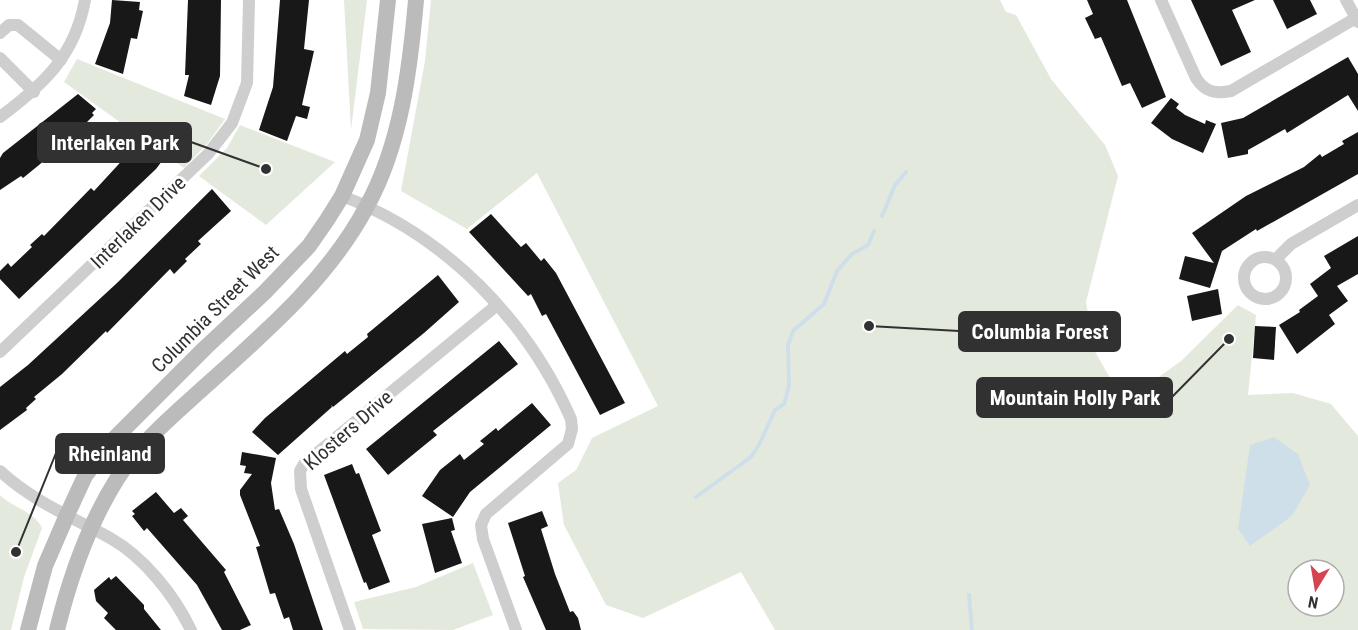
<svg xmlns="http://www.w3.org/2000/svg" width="1358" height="630" font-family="'Roboto Condensed',sans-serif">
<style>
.green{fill:#e4e9dd;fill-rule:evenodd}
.water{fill:#cfdfea}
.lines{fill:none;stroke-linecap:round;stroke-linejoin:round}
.stream{stroke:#cfdfea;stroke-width:4}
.building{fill:#181818}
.minor{stroke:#cecece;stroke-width:12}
.secondary{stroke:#bbb;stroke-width:16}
.labels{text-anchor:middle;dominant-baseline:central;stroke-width:6;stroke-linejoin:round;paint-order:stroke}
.street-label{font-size:20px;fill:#313131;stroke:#fff}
.leader{fill:none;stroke:#313131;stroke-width:2}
.callout-dot{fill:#313131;stroke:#fff;stroke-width:2}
.callout{fill:#313131;stroke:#313131;stroke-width:2}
.callout-label{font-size:21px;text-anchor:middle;font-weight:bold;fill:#fff}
</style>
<rect width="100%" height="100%" fill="#fff"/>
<g class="green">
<path d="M344,0H367L351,130Z"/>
<path d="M431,0H1000L1006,12L1016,15L1051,79L1105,145L1118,176L1086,302L1094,350L1124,402L1181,361L1238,305L1256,315L1248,395L1293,393L1331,404L1358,436V630H775L741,572L643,618L606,605L564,525L558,483L576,470L592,438L658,406L537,173L467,229L401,191L425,61ZM1298,570H1334V606H1298Z"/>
<path d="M77,59L225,119L207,144L184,168L64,82Z"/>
<path d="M240,125L335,162L266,225L199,176L227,148Z"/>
<path d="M0,495C12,507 35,512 42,528L24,577L11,630H0Z"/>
<path d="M473,563L493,615L453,630L363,629L354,602L416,587Z"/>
</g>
<path class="water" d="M1274,437L1298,454L1310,485L1292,516L1250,546L1238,529L1250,445Z"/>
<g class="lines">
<g class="stream">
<path d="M882,216L895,185L906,172"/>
<path d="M696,497L751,457L759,445L775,410L784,404L789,386L788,345L793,331L824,304L837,271L852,254L868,245L874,231"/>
<path d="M969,595L972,630"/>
</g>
</g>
<g class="building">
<path d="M112,0L140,2L139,10L143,11L137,39L131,38L123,74L95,64L110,23Z"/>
<path d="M188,0H221L220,76L211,105L184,96L189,75H185Z"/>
<path d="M280,0H309L304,49L314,51L302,105L310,107L307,119L296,116L287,141L259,130L273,87Z"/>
<path d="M1087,0H1127L1166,97L1142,108L1130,83L1122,86L1101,37L1095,39L1085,18L1093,14Z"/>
<path d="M1191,0H1255L1232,10L1251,52L1221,66Z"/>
<path d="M1273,0H1310L1317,14L1287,29Z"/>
<path d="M1348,57L1358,74V111L1348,95L1287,133L1285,129L1248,150V154L1228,158L1221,123L1243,118Z"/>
<path d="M78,94L96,109L92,113L94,115L83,126L80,123L64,134L68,139L39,165L23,178L21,176L0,190V158L3,153Z"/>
<path d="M1171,98L1179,104L1176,108L1185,115L1205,124L1206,120L1216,124L1203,153L1172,139L1151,123Z"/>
<path d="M1358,132V174L1257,231L1256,229L1222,251L1210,288L1179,279L1185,256L1214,263L1192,233L1246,196L1304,167L1320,154L1322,157L1344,144L1342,141Z"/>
<path d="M140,141L165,157L156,169L19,299L0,279V271L8,263L11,267L32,247L30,245L42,234L44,236L91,188L94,191Z"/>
<path d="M212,189L231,211L198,241L201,244L185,259L187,261L174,274L170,269L107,333L106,331L62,374L34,397L36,399L26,408L27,410L0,430V387L28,365L117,283Z"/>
<path d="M491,214L521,247L526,243L541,261L544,258L556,273L625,403L600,415L546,314L542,316L531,294L528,296L469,232Z"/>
<path d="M1358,236V274L1337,286L1348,301L1329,315L1335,324L1297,354L1279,325L1300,312L1299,310L1318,296L1310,284L1331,268L1324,256Z"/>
<path d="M438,275L459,302L424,333L333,407L331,405L332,407L278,455L252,432L265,418L345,351L347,354L368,337L367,334Z"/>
<path d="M1218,289L1222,314L1192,321L1187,296Z"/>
<path d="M1255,326L1276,327L1274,360L1253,358Z"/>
<path d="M499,341L518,364L433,431L437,435L388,475L366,449Z"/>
<path d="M532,403L551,425L470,492L453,517L422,496L440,470L460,454L464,460L484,444L480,441L496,428L498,431Z"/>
<path d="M242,452L276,458L271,483L275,510L279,509L294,544L323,630H293L289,617L284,619L275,593L270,594L256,547L260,546L240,495V490L252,474L244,473L246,466L240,465Z"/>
<path d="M352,464L356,474L359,473L381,531L372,535L390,582L369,590L366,582L364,583L324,475Z"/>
<path d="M156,492L174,513L181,508L188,516L183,520L226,570L224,572L251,625L240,630H222L197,585L147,528L144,531L132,516L135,514L132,511Z"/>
<path d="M542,511L548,526L541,529L555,574L570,612L573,611L578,618L581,630H546L523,577L525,576L508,523Z"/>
<path d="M452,518L455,530L451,531L462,563L435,573L422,524Z"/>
<path d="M116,576L144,605V609L161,630H116L104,618L108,613L96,601L94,590L109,577L111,580Z"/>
</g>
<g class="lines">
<g class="minor">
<path d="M1161,0L1196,78C1205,92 1215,94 1231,91L1356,18"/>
<path d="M1346,0L1358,22"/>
<path d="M0,33L9,25H18L61,60"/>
<path d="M0,58L34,92"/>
<path d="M0,117C43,85 75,56 85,0"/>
<path d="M342,196C445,235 527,319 571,419L572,429L568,444L486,514L481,525L483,539L516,630"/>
<circle cx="1265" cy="278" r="21"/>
<path d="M1276,259L1291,244L1358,205"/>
<path d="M0,352L208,154L232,123L247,83L249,0"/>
<path d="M0,471C32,501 72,517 110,538C144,557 174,595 191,630"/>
<path d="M350,630L301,489L300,471L304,464L497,305"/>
</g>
<g class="secondary">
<path d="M28,630L45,566L67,515L85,476L111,442L205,348L265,292L309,246L327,220L342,196L367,140L378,93L388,0"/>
<path d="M57,630C70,577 88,525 117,479C138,445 171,417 201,390C262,335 328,280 367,206C401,144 410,69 416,0"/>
</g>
</g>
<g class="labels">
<g class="street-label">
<text transform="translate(138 222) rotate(-44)">Interlaken Drive</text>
<text transform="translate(215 309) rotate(-45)">Columbia Street West</text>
<text transform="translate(348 430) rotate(-41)">Klosters Drive</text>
</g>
</g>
<path class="leader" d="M266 169L191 142M869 326L959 331M1229 339L1172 397M16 552L56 453"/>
<g class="callout-dot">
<circle cx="266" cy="169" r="6"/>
<circle cx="869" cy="326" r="6"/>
<circle cx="1229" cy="339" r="6"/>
<circle cx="16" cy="552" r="6"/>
</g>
<g class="callout">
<rect x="38" y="123" width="153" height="39" rx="6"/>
<rect x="959" y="312" width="161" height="39" rx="6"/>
<rect x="977" y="378" width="195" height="39" rx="6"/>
<rect x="56" y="434" width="108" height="39" rx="6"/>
</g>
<g class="callout-label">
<text x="115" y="150">Interlaken Park</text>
<text x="1040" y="339">Columbia Forest</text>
<text x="1075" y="405">Mountain Holly Park</text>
<text x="110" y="461">Rheinland</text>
</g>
<g transform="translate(1316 588) rotate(191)"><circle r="28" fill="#ffffff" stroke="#adadad" stroke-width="1.5"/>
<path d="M0-4.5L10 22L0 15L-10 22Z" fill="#d6454f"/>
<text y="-9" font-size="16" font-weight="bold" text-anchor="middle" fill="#313131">N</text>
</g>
</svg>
